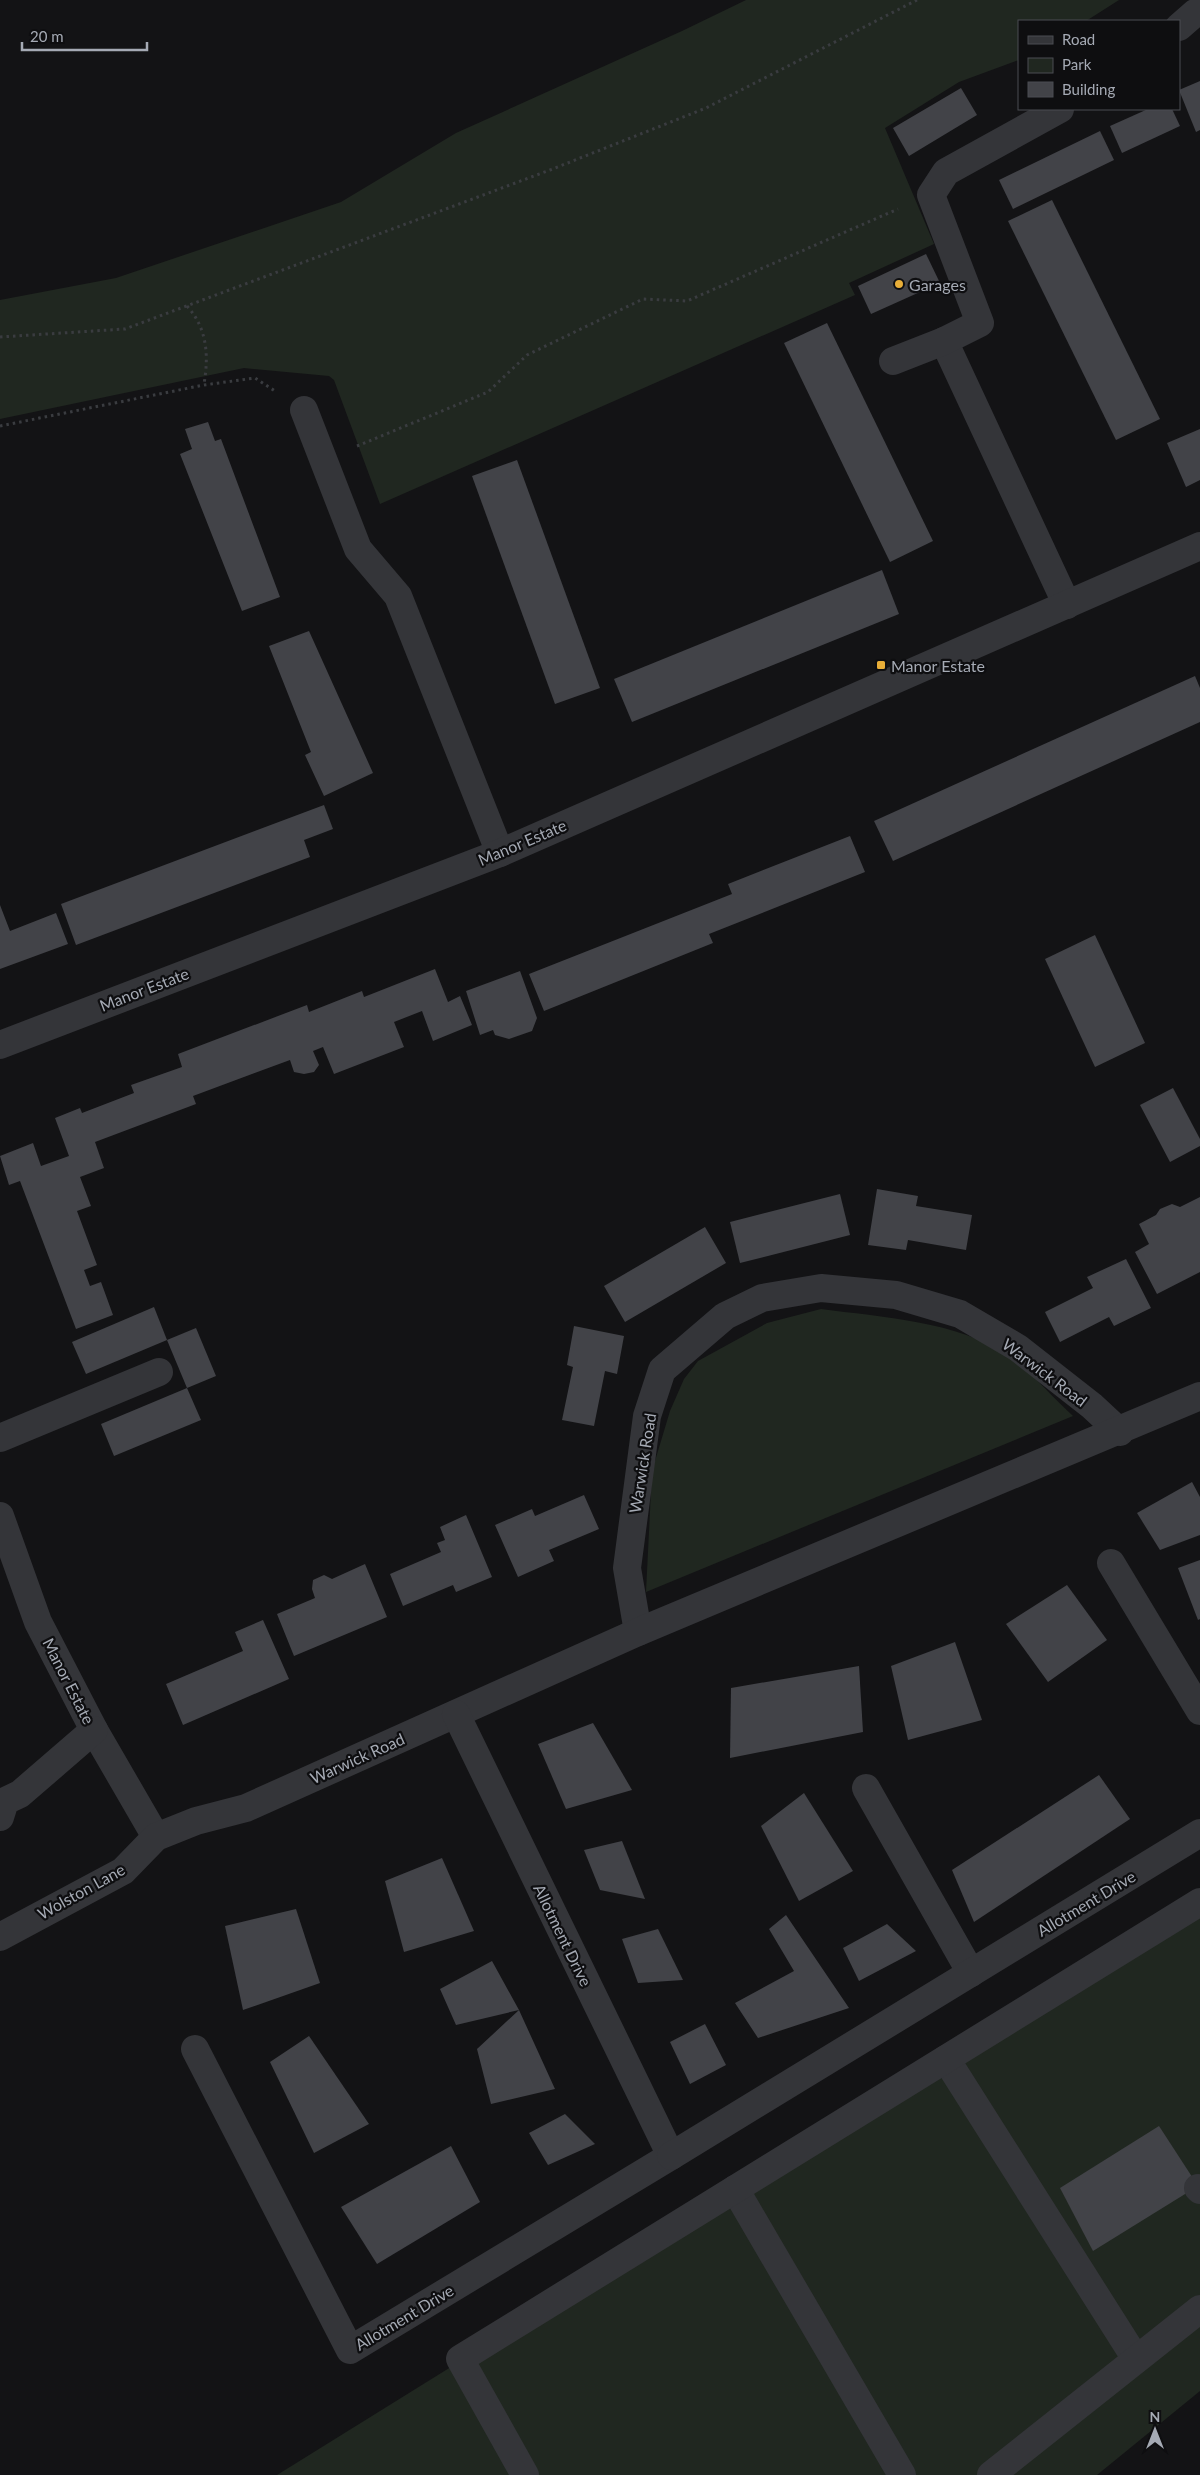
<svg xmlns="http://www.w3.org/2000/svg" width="1200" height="2475" font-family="Lato,sans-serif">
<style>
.green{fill:#202720}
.building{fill:#424348}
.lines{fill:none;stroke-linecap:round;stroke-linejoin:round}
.path{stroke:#3a3c40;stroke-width:3;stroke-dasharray:2.5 4;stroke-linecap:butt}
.minor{stroke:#343539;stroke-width:28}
.poi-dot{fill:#e8ae38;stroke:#0e0e10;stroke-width:2}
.labels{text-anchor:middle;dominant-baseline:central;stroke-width:4.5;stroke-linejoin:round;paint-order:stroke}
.poi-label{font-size:16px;fill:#a5aab4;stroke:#0e0e10;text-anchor:start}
.street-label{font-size:16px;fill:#a5aab4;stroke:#0e0e10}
</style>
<rect width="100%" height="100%" fill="#131315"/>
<g class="green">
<path d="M746,0H1119L1086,21H1019V60L959,82L885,128L934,244L849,283L855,295L380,504L334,380L329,376L244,368L0,419V300L116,278L341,202L456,133L682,31Z"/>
<path d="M821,1309C881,1317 958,1321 1009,1356C1030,1371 1053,1398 1073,1416L646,1592L652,1471L670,1411L684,1379L698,1361L767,1323Z"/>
<path d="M1200,1902V2391L1097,2475H277Z"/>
</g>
<g class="building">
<path d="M1200,81V130L1196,132L1179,90Z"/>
<path d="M961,88L977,115L909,156L893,128Z"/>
<path d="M1148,109H1172L1180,126L1122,153L1110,126Z"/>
<path d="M1100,131L1114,160L1013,209L999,180Z"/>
<path d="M1052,200L1160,419L1116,440L1008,221Z"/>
<path d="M926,254L940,283L871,314L858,286Z"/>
<path d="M827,323L933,541L890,562L784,343Z"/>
<path d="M208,422L215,441L221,439L280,597L242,611L180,454L192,449L185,429Z"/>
<path d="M1200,429V480L1186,487L1167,443Z"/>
<path d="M517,460L600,688L555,704L472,476Z"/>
<path d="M882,570L899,614L632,722L614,679Z"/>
<path d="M309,631L373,773L324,796L305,755L311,752L269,646Z"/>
<path d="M1195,676L1200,688V722L893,861L874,821Z"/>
<path d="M324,805L333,829L304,840L310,857L76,945L61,904Z"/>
<path d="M850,836L865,872L709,934L713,943L544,1011L529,974L732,894L728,884Z"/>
<path d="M0,905L10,931L56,913L68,944L0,969Z"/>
<path d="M1095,935L1145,1043L1095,1067L1045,959Z"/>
<path d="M435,969L448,1002L460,996L472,1025L433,1041L422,1011L394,1022L404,1047L334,1074L323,1047L313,1051L319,1065L314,1072L304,1074L294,1072L290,1060L193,1096L196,1104L95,1142L104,1168L80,1177L91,1206L77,1211L97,1265L84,1270L90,1286L101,1282L113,1315L76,1329L20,1181L9,1185L0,1156L33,1143L41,1166L69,1156L55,1118L80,1108L82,1113L134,1093L131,1085L182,1067L178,1054L307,1005L309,1012L362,991L364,997Z"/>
<path d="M520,971L537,1018L532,1031L509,1039L495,1035L493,1030L480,1035L466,991Z"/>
<path d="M1173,1088L1200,1139V1146L1170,1162L1140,1105Z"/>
<path d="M877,1189L918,1196L916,1206L972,1215L966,1250L908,1240L906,1250L868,1245Z"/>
<path d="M840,1194L850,1235L740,1263L730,1222Z"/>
<path d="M1200,1197V1272L1157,1294L1135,1252L1149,1244L1139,1224L1156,1215L1160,1209L1172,1204L1180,1207Z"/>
<path d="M705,1227L726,1263L625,1322L604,1286Z"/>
<path d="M1126,1259L1151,1308L1114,1326L1109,1317L1060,1342L1045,1312L1093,1288L1087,1277Z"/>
<path d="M154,1307L167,1340L86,1374L72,1342Z"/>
<path d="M574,1326L624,1336L617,1374L605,1371L594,1426L562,1420L573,1367L567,1365Z"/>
<path d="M196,1328L216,1376L187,1388L167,1340Z"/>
<path d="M187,1388L201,1420L114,1456L101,1424Z"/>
<path d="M1192,1482L1200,1497V1535L1160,1550L1137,1513Z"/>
<path d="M584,1495L599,1529L549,1550L554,1561L518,1577L495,1525L532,1509L535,1516Z"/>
<path d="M466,1515L492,1577L456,1592L453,1585L403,1606L390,1574L441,1552L437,1543L445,1540L440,1527Z"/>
<path d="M1200,1560V1619L1198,1620L1178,1568Z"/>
<path d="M365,1564L387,1617L294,1656L277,1614L315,1598L312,1589L313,1580L324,1575L332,1579Z"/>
<path d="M1067,1585L1107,1640L1048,1682L1006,1624Z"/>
<path d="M263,1620L289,1679L183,1725L166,1684L243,1651L235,1632Z"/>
<path d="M955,1642L982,1720L908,1740L891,1666Z"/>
<path d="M859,1666L863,1732L730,1758L731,1688Z"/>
<path d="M593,1723L632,1790L566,1809L538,1744Z"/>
<path d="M1099,1775L1130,1819L974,1922L952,1870Z"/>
<path d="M804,1793L853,1871L799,1901L761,1826Z"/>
<path d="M622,1841L645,1899L600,1890L584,1850Z"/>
<path d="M442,1858L474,1931L404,1952L385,1881Z"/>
<path d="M296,1909L320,1983L243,2010L225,1926Z"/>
<path d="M786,1915L849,2008L758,2038L735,2003L794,1971L769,1929Z"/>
<path d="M887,1924L916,1951L859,1981L843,1948Z"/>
<path d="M658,1929L683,1980L638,1983L622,1939Z"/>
<path d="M492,1961L519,2010L555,2089L491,2104L477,2049L519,2010L456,2025L440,1989Z"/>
<path d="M705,2024L726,2065L690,2084L670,2042Z"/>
<path d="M309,2036L369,2124L314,2153L270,2062Z"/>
<path d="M565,2114L595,2144L548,2165L529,2133Z"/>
<path d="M1159,2126L1198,2186L1093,2251L1060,2188Z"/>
<path d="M451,2146L480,2202L377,2264L341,2207Z"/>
</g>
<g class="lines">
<g class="path">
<path d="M187,306C207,328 209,355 204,384"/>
<path d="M0,337L125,329L550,170L706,108L917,0"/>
<path d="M0,426L204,385L255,378L275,391"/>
<path d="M357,446L488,392L527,355L643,299L687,301L898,209"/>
</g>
<g class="minor">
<path d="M1179,27L1195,13"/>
<path d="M944,341L1067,605"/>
<path d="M893,361L944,341L980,323L931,195L946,172L1060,109"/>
<path d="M304,410L358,549L398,596L500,853"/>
<path d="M0,1045L500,853L1200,546"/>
<path d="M0,1438L159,1372"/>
<path d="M0,1516L38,1622L94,1730L156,1837"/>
<path d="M1111,1563L1200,1711"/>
<path d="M638,1632L627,1568L647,1416L662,1370L725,1316L762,1298L821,1288L896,1295L960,1314L1018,1348L1092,1406L1120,1432"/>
<path d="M866,1788L971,1973"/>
<path d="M0,1817L5,1801L20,1794L94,1730"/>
<path d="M0,1937L123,1871L156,1837L196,1821L246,1808L638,1632L1200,1396"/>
<path d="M195,2049L350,2350L671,2156L456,1714"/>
<path d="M946,2059L1136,2359"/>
<path d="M671,2156L1200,1833"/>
<path d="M1198,2188L1200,2190"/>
<path d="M735,2189L902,2475"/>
<path d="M525,2475L460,2359L1200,1902"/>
<path d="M991,2475L1200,2309"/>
</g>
</g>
<g class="poi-dot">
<circle cx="899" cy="284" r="5"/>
<rect x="876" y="660" width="10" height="10" rx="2.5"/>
</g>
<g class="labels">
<g class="poi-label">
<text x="909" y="284">Garages</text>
<text x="891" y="665">Manor Estate</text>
</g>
<g class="street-label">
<text transform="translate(522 842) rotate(-23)">Manor Estate</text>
<text transform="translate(144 989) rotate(-21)">Manor Estate</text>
<text transform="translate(1045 1372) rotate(37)">Warwick Road</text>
<text transform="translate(642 1463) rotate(-81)">Warwick Road</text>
<text transform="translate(69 1681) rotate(63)">Manor Estate</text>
<text transform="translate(357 1758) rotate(-24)">Warwick Road</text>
<text transform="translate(81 1891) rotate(-29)">Wolston Lane</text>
<text transform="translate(1086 1903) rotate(-31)">Allotment Drive</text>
<text transform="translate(563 1935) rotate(64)">Allotment Drive</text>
<text transform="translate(404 2317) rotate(-31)">Allotment Drive</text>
</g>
</g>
<rect x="1018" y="20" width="162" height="90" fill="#0e0e10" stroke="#4a4c52"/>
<rect x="1028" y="36" width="25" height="8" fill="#343539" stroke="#4a4c52"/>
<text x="1062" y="45" font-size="15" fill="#a5aab4">Road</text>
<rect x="1028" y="58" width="25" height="15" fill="#202720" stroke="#4a4c52"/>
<text x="1062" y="70" font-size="15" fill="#a5aab4">Park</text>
<rect x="1028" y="82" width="25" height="15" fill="#424348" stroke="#4a4c52"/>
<text x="1062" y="95" font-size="15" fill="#a5aab4">Building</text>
<g transform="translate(1155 2430)" stroke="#0e0e10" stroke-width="4" paint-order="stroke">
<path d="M0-4L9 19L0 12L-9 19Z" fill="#a5aab4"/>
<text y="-8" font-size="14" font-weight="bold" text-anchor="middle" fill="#a5aab4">N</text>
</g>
<path d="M22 42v8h125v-8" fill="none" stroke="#a5aab4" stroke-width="2.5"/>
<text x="30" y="42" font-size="15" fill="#a5aab4" stroke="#0e0e10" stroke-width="4" paint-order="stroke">20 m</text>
</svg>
